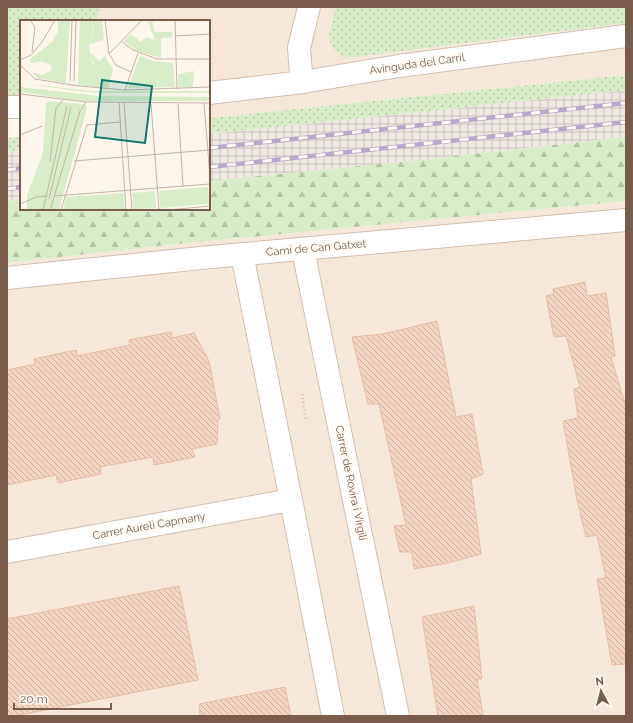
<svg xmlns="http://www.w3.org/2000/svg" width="633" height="723" font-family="Raleway,sans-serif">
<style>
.residential{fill:#f5e8da}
.industrial{fill:url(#industrial-grid)}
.grass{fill:url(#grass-dots)}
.forest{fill:url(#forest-firs)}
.building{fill:url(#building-back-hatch);stroke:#e6bba3}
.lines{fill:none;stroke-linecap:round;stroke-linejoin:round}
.minor-casing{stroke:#d1beb0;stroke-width:24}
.path{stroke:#d9b8a5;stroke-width:2.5;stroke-dasharray:1 3;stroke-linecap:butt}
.minor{stroke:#fff;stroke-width:22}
.rail-casing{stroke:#b9a8c9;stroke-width:4.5}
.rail{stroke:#fffaf3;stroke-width:3;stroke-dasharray:9;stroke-linecap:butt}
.labels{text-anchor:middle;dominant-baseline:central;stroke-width:4;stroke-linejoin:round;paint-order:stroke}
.street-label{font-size:11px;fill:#7a5c4d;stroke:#fffaf3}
.inset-road{fill:none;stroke:#c5b3a7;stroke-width:1}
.view{fill:#0f766e;fill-opacity:0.15;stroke:#0f766e;stroke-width:2}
.inset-edge{fill:none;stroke:#7a5c4d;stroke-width:2}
</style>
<defs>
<pattern id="industrial-grid" width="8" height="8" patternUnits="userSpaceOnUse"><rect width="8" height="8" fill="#efe9e4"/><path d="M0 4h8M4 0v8" fill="none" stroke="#c7c0bb"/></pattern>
<pattern id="grass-dots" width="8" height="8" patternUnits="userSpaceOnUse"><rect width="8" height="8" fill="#d8ecc9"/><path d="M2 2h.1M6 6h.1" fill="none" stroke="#b4c2a5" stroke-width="1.8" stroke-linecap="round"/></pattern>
<pattern id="forest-firs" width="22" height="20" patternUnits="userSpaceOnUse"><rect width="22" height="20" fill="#d8ecc9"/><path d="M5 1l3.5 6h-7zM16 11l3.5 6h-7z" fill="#b4c2a5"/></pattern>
<pattern id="building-back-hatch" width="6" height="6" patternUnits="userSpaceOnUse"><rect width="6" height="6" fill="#f3d5c3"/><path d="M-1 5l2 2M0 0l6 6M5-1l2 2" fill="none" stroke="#cab0a1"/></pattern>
</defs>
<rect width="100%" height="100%" fill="#fdf6ec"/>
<g class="residential">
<path d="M99,7H336L328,38L347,58L626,23V75L209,118V21H97Z"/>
<path d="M626,201V716H7V263L167,245Z"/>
</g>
<g class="industrial">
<path d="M626,90V137L410,161L209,181V134Z"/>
<path d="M21,150V200L7,201V151Z"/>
</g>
<g class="grass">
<path d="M7,7H99L97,21H21V97H7Z"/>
<path d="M336,7H626V23L347,58L335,51L328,38Z"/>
<path d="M626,75V90L209,134V118Z"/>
<path d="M21,137V150L7,151V138Z"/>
</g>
<path class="forest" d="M626,137V201L167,245L7,263V201L21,200V209H209V181L410,161Z"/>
<g class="building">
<path d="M585,282L587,296L606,293L615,356L611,357L626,407V664L612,665L597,579L606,578L597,535L586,537L577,500L563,421L578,418L574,389L580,387L566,336L554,337L546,296L554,294L553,289Z"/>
<path d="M437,321L456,417L472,414L483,474L471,479L481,554L448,563L414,569L412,552H400L394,526L406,525L379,404H368L352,337L383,334Z"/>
<path d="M171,332L172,338L194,333L209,361L220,419H218L217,444L192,449L195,457L154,465L153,457L100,467L101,474L58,483L56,475L7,485V370L35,364L34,359L76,350L77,356L130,345L129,340Z"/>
<path d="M179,586L198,680L14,716H7V619Z"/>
<path d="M474,606L482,679H477L483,716H438L422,617Z"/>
<path d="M285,687L291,716H200L199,704Z"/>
</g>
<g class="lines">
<defs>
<g id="minor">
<path d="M303,82L301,73L299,48L309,7"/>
<path d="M209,93L303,82L399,66L626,36"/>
<path d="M7,107H21"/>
<path d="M303,250L398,716"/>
<path d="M242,254L298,535L333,716"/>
<path d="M7,278L55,273L211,257L626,220"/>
<path d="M7,552L291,500"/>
</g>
</defs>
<use href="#minor" class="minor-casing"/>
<path class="path" d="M302,394L306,421"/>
<use href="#minor" class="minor"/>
<defs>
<g id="rail">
<path d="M209,148L626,103"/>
<path d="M209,167L626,122"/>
<path d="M7,170L21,168"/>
<path d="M7,189L21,187"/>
</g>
</defs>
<use href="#rail" class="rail-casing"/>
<use href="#rail" class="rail"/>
</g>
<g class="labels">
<g class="street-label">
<text transform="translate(417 64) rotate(-8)">Avinguda del Carril</text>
<text transform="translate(316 248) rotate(-5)">Camí de Can Gatxet</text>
<text transform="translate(351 483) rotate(78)">Carrer de Rovira i Virgili</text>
<text transform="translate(149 526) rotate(-10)">Carrer Aureli Capmany</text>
</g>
</g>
<g transform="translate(20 20)">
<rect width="190" height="190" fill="#fdf6ec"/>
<path d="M71,0H82L84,20L70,24L74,5ZM127,0H132L135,12H152V17L141,18V38L117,31L104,21L111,14L121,22L126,17L135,20ZM70,32L79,41L85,36L93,50L88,69L58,65V61L74,44ZM120,36L133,41L153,43L155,67L108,68ZM174,51L173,67H158V54ZM10,64L72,71H190V73H87L55,71ZM188,167L189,184L140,188L139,171ZM135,171L136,188L114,189L112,173ZM103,173L105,190H43L46,177Z" fill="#d8ecc9"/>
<path d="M38,0H50L46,63L18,58L12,52L22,55L30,51L32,46L22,41L12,43L9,40L32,22L38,12ZM60,0H71L74,3L69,27L74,50L67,64L58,61ZM0,67L79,76L190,77V81H61L0,72ZM29,81L65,84L67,88L39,190H7V175L23,133L26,83Z" fill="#d8ecc9"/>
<path class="inset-road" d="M10,0L15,7L12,32M85,0L89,34L96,45L111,52M155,0L157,69M155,16L190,14M101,21L113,30L137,39H190M89,34L122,0M0,40L11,35L22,22L35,0M0,45L15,59L59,66L105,70L190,67M50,61L52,0M54,61L56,0M105,70L118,33M0,74L66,82L190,83M99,82L106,190M104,83L112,190M184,83L190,156M131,84L139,190M158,84L163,166M0,115L22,106M54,141L190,130M30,142L36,88L43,80M34,176L190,164M29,179L51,87M0,184L16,177L27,176M23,190L47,86M30,190L60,91L66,82M41,190L67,105L100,102M148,190L190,186"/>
<path class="view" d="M82,60L132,66L125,123L75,117Z"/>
<rect width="190" height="190" class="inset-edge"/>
</g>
<rect width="633" height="723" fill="none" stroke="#7a5c4d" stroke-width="16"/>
<g transform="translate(601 691) rotate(353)" stroke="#fffaf3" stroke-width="3" paint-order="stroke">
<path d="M0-3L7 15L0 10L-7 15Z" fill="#7a5c4d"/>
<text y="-6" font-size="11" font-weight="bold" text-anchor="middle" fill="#7a5c4d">N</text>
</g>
<path d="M14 703v6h97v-6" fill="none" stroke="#7a5c4d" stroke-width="2"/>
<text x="20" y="703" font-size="12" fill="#7a5c4d" stroke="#fffaf3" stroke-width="3" paint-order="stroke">20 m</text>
</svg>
